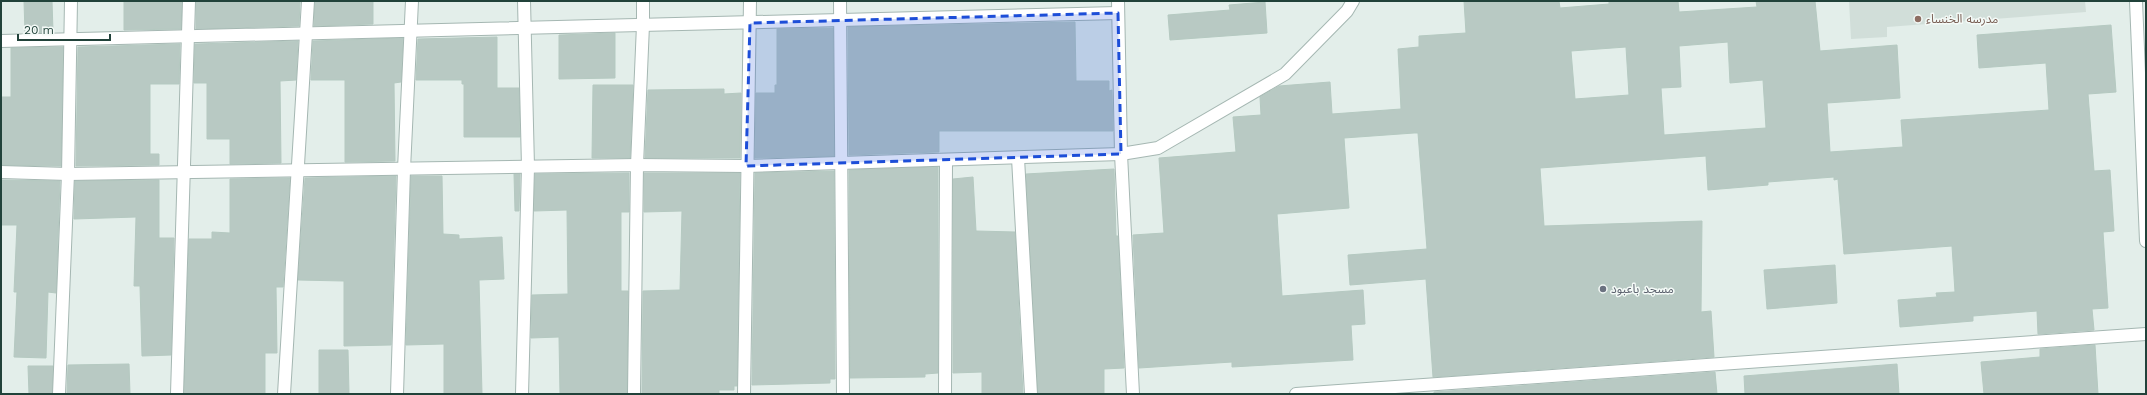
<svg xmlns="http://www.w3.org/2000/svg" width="2147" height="395" font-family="'Work Sans','Noto Sans Arabic',sans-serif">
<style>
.built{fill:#d1ded9}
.building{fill:#b8c9c3;stroke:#b5c9c1;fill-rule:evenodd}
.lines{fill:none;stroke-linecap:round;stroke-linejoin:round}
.street-casing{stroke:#a5b7b2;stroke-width:14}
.street{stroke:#fff;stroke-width:12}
.marked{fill:#1d4ed8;fill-opacity:0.2;stroke:#1d4ed8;stroke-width:3;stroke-dasharray:8 5;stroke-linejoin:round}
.education-dot{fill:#8d6e63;stroke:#f4faf7;stroke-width:1.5}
.worship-dot{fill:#6b7280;stroke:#f4faf7;stroke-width:1.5}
.labels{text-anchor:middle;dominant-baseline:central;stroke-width:3;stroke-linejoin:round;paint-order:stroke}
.education-label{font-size:12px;fill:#785e54;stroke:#f4faf7;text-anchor:start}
.worship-label{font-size:12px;fill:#5b616d;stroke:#f4faf7;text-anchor:start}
</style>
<rect width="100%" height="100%" fill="#e3eeea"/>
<path class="built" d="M1849,1H2085L2086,12L1887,27V37L1851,39Z"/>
<g class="building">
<path d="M24,1H52L53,32L25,33Z"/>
<path d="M124,1H182L181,29L124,30Z"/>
<path d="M196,1H300L299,26L196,29Z"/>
<path d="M315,1H373V24L314,26Z"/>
<path d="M1464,1H1559L1560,8L1609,4V1H1678L1679,12L1757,7L1756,1H1815L1820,51L1897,45L1900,98L1827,103L1830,152L1903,147L1901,120L2049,110L2046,63L1979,68L1977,35L2111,25L2116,92L2088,94L2094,171L2110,170L2114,231L2103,232L2108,308L2092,309L2094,330L2038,334L2037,311L1973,316V321L1900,327L1898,300L1937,297L1936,293L1955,292L1952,246L1844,254L1838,179L1834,180V177L1768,182V185L1708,190L1706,156L1540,168L1544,226L1702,221L1701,312L1711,311L1714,357L1433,377L1426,279L1350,285L1348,255L1427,249L1418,133H1414L1344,138L1349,208L1277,214L1282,296L1363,290L1365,324L1351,325L1353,360L1232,367V362L1139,368L1133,235L1164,233L1159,158L1236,152L1233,117L1261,115L1260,97L1279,86L1330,82L1332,114L1401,109L1398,49L1419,47V36L1466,33ZM1728,42L1730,83L1763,80L1766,128L1664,135L1661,88L1681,87L1679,46ZM1626,47L1629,95L1575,99L1571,51Z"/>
<path d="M1265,2L1267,33L1170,40L1168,15L1230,10L1229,5Z"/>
<path d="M1075,22L1076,81H1109V91L1112,90L1113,131H939V152L849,155L848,27Z"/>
<path d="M833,28L834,156L755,158L756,93H775V85H777V29Z"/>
<path d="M615,33V78L559,79V35Z"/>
<path d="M497,37V88H519L520,137H464V84H462V80H416L418,39Z"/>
<path d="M403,38L401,82L394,83L395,161L345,162V80H311L313,41Z"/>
<path d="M298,41L296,80L280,81L281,163L230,164V139H207V83H194L195,44Z"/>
<path d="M180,44L179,84H150V154H159V165L76,166L78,47Z"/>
<path d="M63,47L61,166L1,165V97H11V48Z"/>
<path d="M593,85H633L630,158H592Z"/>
<path d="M724,89V94L741,93L740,158H645L648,90Z"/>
<path d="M938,167V373L925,374V377L850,378L849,170Z"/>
<path d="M1114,169L1116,236H1118L1124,368L1104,369V394H1038L1026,174Z"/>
<path d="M834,171L835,379H830V383L752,385L755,173Z"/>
<path d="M629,173V212H621V291H628L627,394H560L559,337L531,338L532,295L568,294L567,210L534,211L535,174Z"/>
<path d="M644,173H740L737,386H734V390H719V394H642L643,291L680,290L682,211L644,212Z"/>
<path d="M514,174H520L519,211H515Z"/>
<path d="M396,176L391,345L344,346V281L298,280L305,178Z"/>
<path d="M411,176H442L443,234L459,235V239L502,237L504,279L479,280L482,394H444V344L406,345Z"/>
<path d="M973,177L976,231L1015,232L1023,394H982V372L953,373V179Z"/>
<path d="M290,178L283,287H276L277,353H265V394H184L189,239H212V232L230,233V179Z"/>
<path d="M1,180L60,181L56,293L48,292L46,358L14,357L17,292H14L17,225H1Z"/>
<path d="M159,180V238H174L171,355L142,356L140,286H134L136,217L74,219L75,181Z"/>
<path d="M1835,265L1837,303L1767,309L1764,270Z"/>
<path d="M2095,345L2098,394H1984L1981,362L2040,357V349Z"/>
<path d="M319,350H348L349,394H319Z"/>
<path d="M129,364L130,394H67L68,365Z"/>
<path d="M1897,364L1899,394H1745L1744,376Z"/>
<path d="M28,366H53L52,394H29Z"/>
<path d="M1715,372L1717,394H1434V392Z"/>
</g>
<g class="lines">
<defs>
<g id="street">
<path d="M840,1L843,394"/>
<path d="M1118,1L1121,154L1133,394"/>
<path d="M2136,1L2146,241"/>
<path d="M1,41L1118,13"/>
<path d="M1018,158L1031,394"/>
<path d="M1,172L68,174L637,165L746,166L1121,154L1158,148L1285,74L1347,11L1353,1"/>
<path d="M59,394L68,174L71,1"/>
<path d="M177,394L189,1"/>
<path d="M284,394L308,1"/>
<path d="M397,394L404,169L412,1"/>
<path d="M522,394L528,167L524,1"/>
<path d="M634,394L637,165L643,25V1"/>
<path d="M744,394L750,1"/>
<path d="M945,394L946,160"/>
<path d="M1296,394L2146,334"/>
</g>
</defs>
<use href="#street" class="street-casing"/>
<use href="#street" class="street"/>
</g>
<path class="marked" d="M1118,13L1121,154L746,166L750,23Z"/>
<circle class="education-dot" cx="1918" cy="19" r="4"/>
<circle class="worship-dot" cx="1603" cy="289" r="4"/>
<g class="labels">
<g class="education-label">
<text x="1926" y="19">مدرسه الخنساء</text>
</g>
<g class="worship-label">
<text x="1611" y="289">مسجد باعبود</text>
</g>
</g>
<rect width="2147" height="395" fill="none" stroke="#21423a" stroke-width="4"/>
<path d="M18 34v6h92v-6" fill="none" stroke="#21423a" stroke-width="2"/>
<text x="24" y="34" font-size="12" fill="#21423a" stroke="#f4faf7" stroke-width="3" paint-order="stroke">20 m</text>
</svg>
